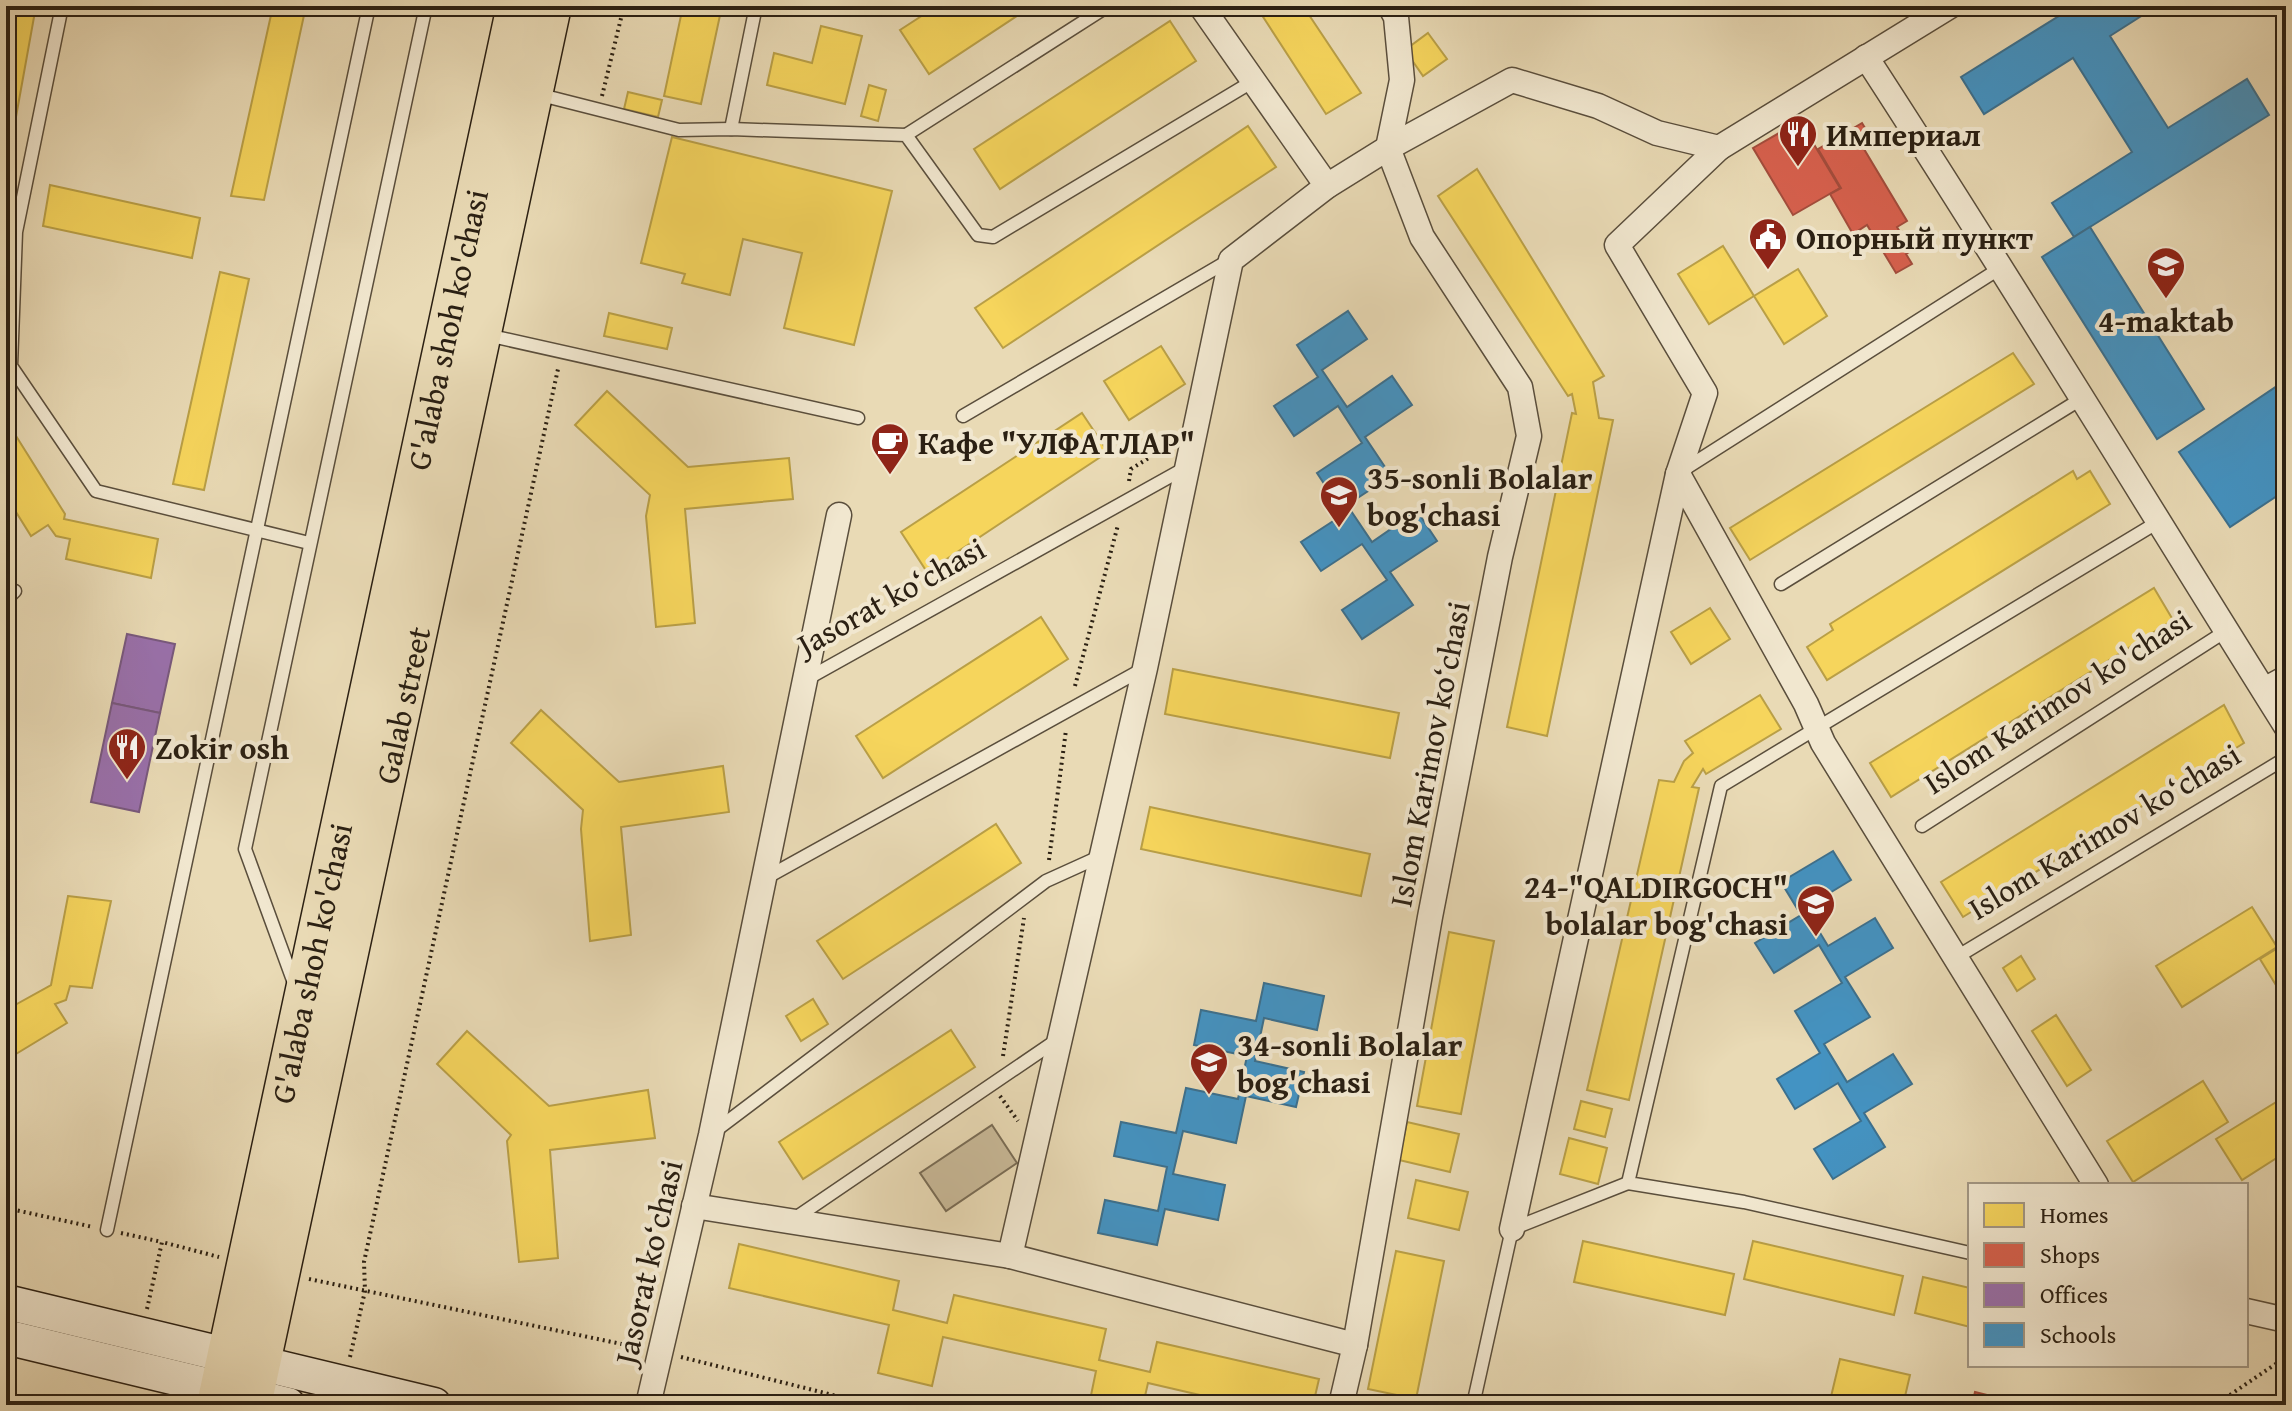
<svg xmlns="http://www.w3.org/2000/svg" width="2292" height="1411" font-family="'Gentium Book Plus',serif">
<style>
.green{fill:#c9ba99;stroke:#7a6d56;stroke-width:2}
.homes{fill:#f6d55c;stroke:#b99f46;stroke-width:2}
.shops{fill:#d6604d;stroke:#a34d3c;stroke-width:2}
.offices{fill:#9970ab;stroke:#78587d;stroke-width:2}
.schools{fill:#4393c3;stroke:#3c708e;stroke-width:2}
.lines{fill:none;stroke-linecap:round;stroke-linejoin:round}
.lane-casing{stroke:#5a4e3c;stroke-width:15}
.street-casing{stroke:#5a4e3c;stroke-width:27}
.secondary-casing{stroke:#2b2013;stroke-width:37}
.primary-casing{stroke:#2b2013;stroke-width:41}
.path{stroke:#2b2013;stroke-width:4;stroke-dasharray:2 4;stroke-linecap:butt}
.lane{stroke:#f1e7cf;stroke-width:12}
.street{stroke:#f1e7cf;stroke-width:24}
.secondary{stroke:#f1e7cf;stroke-width:34}
.primary{stroke:#e9dab5;stroke-width:38}
.labels{text-anchor:middle;dominant-baseline:central;stroke-width:8;stroke-linejoin:round;paint-order:stroke}
.poi-label{font-size:32px;font-weight:bold;fill:#2b2013;stroke:#f1e7cf;text-anchor:start}
.street-label{font-size:32px;fill:#2b2013;stroke:#f1e7cf}
</style>
<rect width="100%" height="100%" fill="#e9dab5"/>
<filter id="stains"><feTurbulence type="fractalNoise" baseFrequency=".0025" numOctaves="4"/><feColorMatrix values="0 0 0 0 .2 0 0 0 0 .09 0 0 0 0 .02 0 0 0 .5 -.17"/></filter>
<radialGradient id="worn" r=".72"><stop offset=".6" stop-color="#630" stop-opacity="0"/><stop offset="1" stop-color="#630" stop-opacity=".3"/></radialGradient>
<path class="green" d="M992,1125L1017,1163L946,1211L920,1173Z"/>
<g class="homes">
<path d="M6,6H36L12,139L6,138Z"/>
<path d="M273,6H306L264,200L231,196Z"/>
<path d="M683,6H722L701,104L664,96Z"/>
<path d="M937,6H1032L929,74L900,30Z"/>
<path d="M1256,6H1303L1361,93L1326,114Z"/>
<path d="M1170,21L1196,61L1000,189L974,149Z"/>
<path d="M821,26L862,36L845,104L767,85L774,53L812,63Z"/>
<path d="M1428,33L1447,59L1423,76L1405,50Z"/>
<path d="M869,85L886,90L878,121L861,116Z"/>
<path d="M628,92L662,100L658,117L624,109Z"/>
<path d="M1248,126L1276,167L1003,348L975,308Z"/>
<path d="M672,137L892,191L854,345L784,328L802,253L743,239L730,295L682,283L685,274L641,263Z"/>
<path d="M1477,169L1604,376L1593,382L1599,418L1613,420L1547,736L1507,727L1572,413L1576,414L1572,394L1568,396L1438,196Z"/>
<path d="M50,185L200,218L192,258L43,226Z"/>
<path d="M1723,246L1754,296L1709,324L1678,274Z"/>
<path d="M1798,269L1827,316L1784,344L1754,296Z"/>
<path d="M220,272L249,279L204,490L173,484Z"/>
<path d="M609,313L672,328L667,349L604,336Z"/>
<path d="M1161,346L1185,384L1129,420L1104,381Z"/>
<path d="M2013,353L2034,384L1750,560L1730,528Z"/>
<path d="M607,391L688,467L789,458L793,499L685,509L695,623L656,627L646,516L650,495L575,425Z"/>
<path d="M1082,413L1108,452L927,572L901,532Z"/>
<path d="M6,420L65,514L64,519L158,539L151,578L66,559L70,539L56,536L48,525L31,536L6,496Z"/>
<path d="M2073,471L2077,479L2090,471L2110,504L1827,680L1807,647L1833,630L1830,624Z"/>
<path d="M2154,588L2173,620L1891,797L1870,763Z"/>
<path d="M1710,608L1730,639L1691,664L1671,632Z"/>
<path d="M1041,617L1068,659L883,778L856,736Z"/>
<path d="M1173,669L1399,713L1390,758L1165,714Z"/>
<path d="M1760,695L1781,729L1706,774L1703,769L1692,787L1699,788L1629,1100L1587,1090L1659,780L1674,782L1684,761L1693,753L1685,741Z"/>
<path d="M2224,705L2244,743L1963,917L1941,882Z"/>
<path d="M541,710L619,782L723,766L729,812L621,827L631,935L590,941L581,829L583,810L511,743Z"/>
<path d="M1150,807L1370,854L1361,896L1141,849Z"/>
<path d="M996,824L1021,863L843,979L817,941Z"/>
<path d="M68,896L111,901L92,988L70,986L66,1000L55,1004L67,1023L6,1060V1010L51,985Z"/>
<path d="M2252,907L2277,947L2182,1007L2156,966Z"/>
<path d="M1449,932L1494,941L1461,1114L1417,1106Z"/>
<path d="M2286,943V999L2285,1000L2260,959Z"/>
<path d="M2021,956L2035,979L2017,991L2003,968Z"/>
<path d="M813,999L828,1024L801,1041L786,1016Z"/>
<path d="M2056,1015L2091,1070L2067,1086L2032,1031Z"/>
<path d="M951,1030L975,1067L803,1179L779,1142Z"/>
<path d="M467,1031L549,1106L648,1090L655,1138L550,1150L558,1258L519,1262L507,1141L511,1135L437,1064Z"/>
<path d="M2203,1081L2228,1122L2133,1182L2107,1141Z"/>
<path d="M2286,1096V1152L2242,1180L2216,1139Z"/>
<path d="M1581,1101L1612,1109L1605,1137L1574,1129Z"/>
<path d="M1407,1122L1459,1134L1450,1172L1399,1160Z"/>
<path d="M1569,1138L1607,1148L1598,1184L1560,1174Z"/>
<path d="M1416,1180L1468,1192L1459,1230L1408,1218Z"/>
<path d="M1583,1241L1734,1274L1725,1315L1574,1282Z"/>
<path d="M1753,1241L1903,1276L1894,1315L1744,1279Z"/>
<path d="M739,1244L899,1281L893,1310L947,1323L954,1295L1106,1329L1099,1360L1150,1372L1157,1342L1319,1379L1313,1405H1243L1148,1383L1143,1405H1089L1096,1371L943,1337L932,1386L878,1373L889,1325L729,1288Z"/>
<path d="M1396,1251L1444,1261L1416,1399L1368,1389Z"/>
<path d="M1923,1277L1970,1288V1327L1915,1313Z"/>
<path d="M1840,1359L1910,1375L1903,1405H1829Z"/>
</g>
<g class="shops">
<path d="M1800,121L1840,188L1793,215L1753,148Z"/>
<path d="M1862,123L1874,143L1864,149L1907,221L1897,227L1911,251L1906,254L1912,264L1896,273L1867,225L1853,234L1830,194L1841,188L1818,149Z"/>
<path d="M1975,1392L2027,1405H1972Z"/>
</g>
<g class="offices">
<path d="M127,634L175,644L160,713L112,703Z"/>
<path d="M112,703L160,713L139,812L91,802Z"/>
</g>
<g class="schools">
<path d="M2075,6H2157L2110,36L2168,128L2247,79L2269,115L2074,237L2052,203L2132,152L2073,58L1984,114L1961,77Z"/>
<path d="M2090,227L2204,409L2157,439L2042,257Z"/>
<path d="M1348,311L1367,339L1322,370L1347,407L1392,376L1412,405L1365,437L1391,476L1347,505L1372,542L1417,511L1437,541L1390,572L1413,605L1362,639L1342,610L1387,580L1362,544L1321,571L1301,542L1344,514L1317,473L1362,443L1338,406L1294,436L1274,406L1318,377L1297,345Z"/>
<path d="M2286,380V490L2230,527L2179,452Z"/>
<path d="M1833,851L1851,880L1805,908L1828,946L1875,918L1893,948L1845,977L1870,1017L1824,1044L1847,1082L1893,1054L1912,1084L1864,1113L1885,1147L1833,1179L1814,1149L1861,1121L1838,1083L1795,1109L1777,1079L1820,1053L1795,1011L1842,983L1819,945L1774,973L1755,943L1801,915L1781,882Z"/>
<path d="M1264,983L1324,996L1317,1030L1264,1018L1255,1061L1304,1072L1296,1107L1246,1096L1236,1143L1183,1131L1173,1174L1225,1185L1218,1220L1165,1209L1157,1245L1098,1233L1105,1200L1158,1211L1167,1167L1114,1156L1121,1122L1176,1133L1186,1088L1238,1099L1247,1056L1194,1045L1201,1010L1256,1021Z"/>
</g>
<g class="lines">
<defs>
<g id="lane">
<path d="M62,6L16,232L11,366L96,491L309,543"/>
<path d="M537,94L679,130L731,129L906,135L978,235L993,237L1255,80"/>
<path d="M731,129L756,6"/>
<path d="M906,135L1108,6"/>
<path d="M487,335L858,418"/>
<path d="M963,416L1228,261"/>
<path d="M1680,472L2002,267"/>
<path d="M1781,584L2081,399"/>
<path d="M6,600L15,591"/>
<path d="M805,680L1187,467"/>
<path d="M1922,826L2226,631"/>
<path d="M764,879L1143,669"/>
<path d="M1955,958L2286,758"/>
<path d="M294,983L245,849L426,6"/>
<path d="M715,1131L1046,881L1099,857"/>
<path d="M794,1219L1057,1040"/>
<path d="M107,1230L369,6"/>
<path d="M1970,1253L1744,1202L1628,1183L1721,786L2158,522"/>
<path d="M1473,1405L1512,1229L1628,1183"/>
</g>
<g id="street">
<path d="M1201,6L1327,186"/>
<path d="M1866,57C2010,278 2146,503 2286,726"/>
<path d="M1678,474L1806,704L1823,743L2096,1185"/>
<path d="M2264,690L2286,678"/>
<path d="M694,1206L1010,1256L1355,1345"/>
<path d="M1512,1229L1678,474L1705,393L1617,245L1719,148"/>
<path d="M1010,1256L1145,668L1231,260L1327,186L1388,148L1512,80L1598,106L1657,133L1719,148L1950,6"/>
<path d="M2246,1311L2286,1320"/>
<path d="M648,1405L711,1135L839,515"/>
<path d="M1341,1405L1355,1345L1430,917L1500,557L1529,436L1520,387L1422,237L1388,148L1402,80L1396,17L1390,6"/>
</g>
<g id="secondary">
<path d="M6,1302L434,1405"/>
<path d="M6,1337L288,1405"/>
</g>
<g id="primary">
<path id="s1" d="M216,1405L516,6"/>
<path id="s2" d="M252,1405L552,6"/>
</g>
</defs>
<use href="#lane" class="lane-casing"/>
<use href="#street" class="street-casing"/>
<use href="#secondary" class="secondary-casing"/>
<use href="#primary" class="primary-casing"/>
<g class="path">
<path d="M602,96L624,6"/>
<path d="M1129,481L1131,469L1168,446"/>
<path d="M1075,686L1118,525"/>
<path d="M1049,860L1066,730"/>
<path d="M1003,1056L1024,918"/>
<path d="M1000,1096L1018,1121"/>
<path d="M6,1208L93,1227"/>
<path d="M121,1233L162,1242"/>
<path d="M309,1279L641,1348"/>
<path d="M147,1309L162,1242L219,1257"/>
<path d="M350,1357L365,1291L364,1262L558,369"/>
<path d="M681,1357L873,1405"/>
<path d="M2215,1405L2286,1357"/>
</g>
<use href="#lane" class="lane"/>
<use href="#street" class="street"/>
<use href="#secondary" class="secondary"/>
<use href="#primary" class="primary"/>
</g>
<defs>
<symbol id="restaurant-pin" viewBox="-11 -11 22 30"><path d="M0 17L-7.5 6A9.5 9.5 0 1 1 7.5 6Z" fill="#8f2418" stroke="#f1e7cf"/><path d="M-5-6h1v4h1v-4h1v4h1v-4h1v5L-1.5 .5V6h-2V.5L-5-1ZM5-6V6H3V1.5H1.5Q1.5-4 5-6Z" fill="#fff"/></symbol>
<symbol id="civic-pin" viewBox="-11 -11 22 30"><path d="M0 17L-7.5 6A9.5 9.5 0 1 1 7.5 6Z" fill="#8f2418" stroke="#f1e7cf"/><path d="M-.6-6.5H3V-4.5H.6V-3L4-1V1h2V6H-6V1h2V-1L-.6-3ZM-1.2 2.5V6h2.4V2.5Z" fill="#fff"/></symbol>
<symbol id="school-pin" viewBox="-11 -11 22 30"><path d="M0 17L-7.5 6A9.5 9.5 0 1 1 7.5 6Z" fill="#8f2418" stroke="#f1e7cf"/><path d="M0-5L7-2L0 1L-7-2ZM-4 1L0 2.5L4 1V4Q0 6-4 4Z" fill="#fff"/></symbol>
<symbol id="cafe-pin" viewBox="-11 -11 22 30"><path d="M0 17L-7.5 6A9.5 9.5 0 1 1 7.5 6Z" fill="#8f2418" stroke="#f1e7cf"/><path d="M-5.5-4.5H6V0H3Q3 3.5 0 3.5H-2.5Q-5.5 3.5-5.5 0ZM3-3.2v2h1.7v-2ZM-6 4.5H4V6H-6Z" fill="#fff"/></symbol>
</defs>
<g fill-rule="evenodd">
<use href="#restaurant-pin" x="1776" y="112" width="44" height="60"/>
<use href="#civic-pin" x="1746" y="215" width="44" height="60"/>
<use href="#school-pin" x="2144" y="244" width="44" height="60"/>
<use href="#cafe-pin" x="868" y="420" width="44" height="60"/>
<use href="#school-pin" x="1317" y="473" width="44" height="60"/>
<use href="#restaurant-pin" x="105" y="725" width="44" height="60"/>
<use href="#school-pin" x="1794" y="882" width="44" height="60"/>
<use href="#school-pin" x="1187" y="1040" width="44" height="60"/>
</g>
<g class="labels">
<g class="poi-label">
<text x="1826" y="134">Империал</text>
<text x="1796" y="237">Опорный пункт</text>
<text x="2166" y="320" text-anchor="middle">4-maktab</text>
<text x="918" y="442">Кафе "УЛФАТЛАР"</text>
<text x="1367" y="477">35-sonli Bolalar<tspan x="1367" dy="37">bog'chasi</tspan></text>
<text x="155" y="747">Zokir osh</text>
<text x="1788" y="886" text-anchor="end">24-"QALDIRGOCH"<tspan x="1788" dy="37">bolalar bog'chasi</tspan></text>
<text x="1237" y="1044">34-sonli Bolalar<tspan x="1237" dy="37">bog'chasi</tspan></text>
</g>
<g class="street-label">
<text stroke="none"><textPath href="#s1" startOffset="1100">G'alaba shoh ko'chasi</textPath></text>
<text transform="translate(891 596) rotate(-29)">Jasorat ko‘chasi</text>
<text transform="translate(2057 701) rotate(-33)">Islom Karimov ko'chasi</text>
<text stroke="none"><textPath href="#s2" startOffset="716">Galab street</textPath></text>
<text transform="translate(1429 754) rotate(-79)">Islom Karimov ko‘chasi</text>
<text transform="translate(2104 831) rotate(-31)">Islom Karimov ko‘chasi</text>
<text stroke="none"><textPath href="#s1" startOffset="452">G'alaba shoh ko'chasi</textPath></text>
<text transform="translate(648 1262) rotate(-77)">Jasorat ko‘chasi</text>
</g>
</g>
<rect width="2292" height="1411" fill="none" stroke="#e9dab5" stroke-width="32"/>
<rect x="8" y="8" width="2276" height="1395" fill="none" stroke="#2b2013" stroke-width="4"/>
<rect x="16" y="16" width="2260" height="1379" fill="none" stroke="#2b2013" stroke-width="2"/>
<rect x="1968" y="1183" width="280" height="184" fill="#f1e7cf" stroke="#a29784" stroke-width="2"/>
<rect x="1984" y="1203" width="40" height="24" fill="#f6d55c" stroke="#a29784" stroke-width="2"/>
<text x="2040" y="1223" font-size="24" fill="#2b2013">Homes</text>
<rect x="1984" y="1243" width="40" height="24" fill="#d6604d" stroke="#a29784" stroke-width="2"/>
<text x="2040" y="1263" font-size="24" fill="#2b2013">Shops</text>
<rect x="1984" y="1283" width="40" height="24" fill="#9970ab" stroke="#a29784" stroke-width="2"/>
<text x="2040" y="1303" font-size="24" fill="#2b2013">Offices</text>
<rect x="1984" y="1323" width="40" height="24" fill="#4393c3" stroke="#a29784" stroke-width="2"/>
<text x="2040" y="1343" font-size="24" fill="#2b2013">Schools</text>
<rect width="100%" height="100%" filter="url(#stains)"/>
<rect width="100%" height="100%" fill="url(#worn)"/>
</svg>
